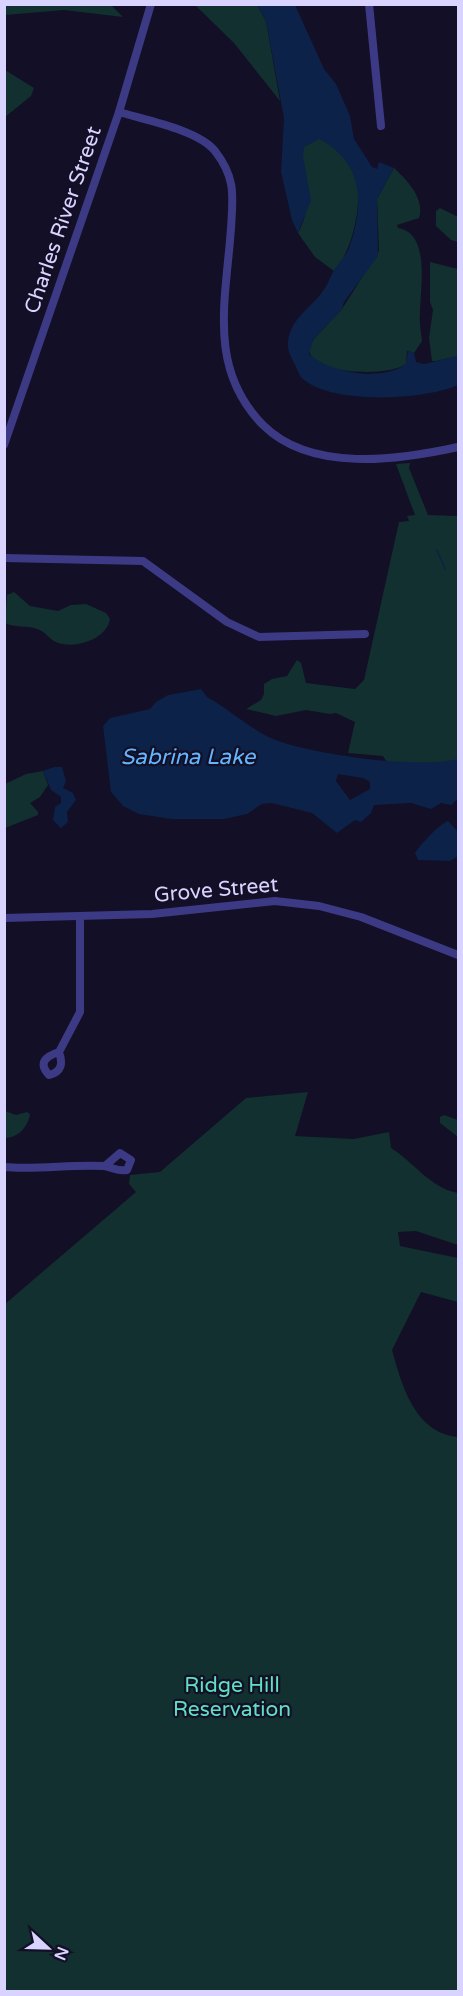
<svg xmlns="http://www.w3.org/2000/svg" width="463" height="1996" font-family="'Varela Round',sans-serif">
<style>
.green{fill:#12302f}
.water{fill:#0c2248;fill-rule:evenodd}
.lines{fill:none;stroke-linecap:round;stroke-linejoin:round}
.stream{stroke:#0c2248;stroke-width:1.5}
.minor{stroke:#3d3a85;stroke-width:8}
.labels{text-anchor:middle;dominant-baseline:central;stroke-width:4.5;stroke-linejoin:round;paint-order:stroke}
.street-label{font-size:21px;fill:#d9d4ff;stroke:#130f26}
.park-label{font-size:21px;fill:#5fe0c0;stroke:#130f26}
.water-label{font-size:22px;font-style:italic;fill:#62b6ff;stroke:#130f26}
</style>
<rect width="100%" height="100%" fill="#130f26"/>
<g class="green">
<path d="M110,4L123,17L64,10L5,15V5Z"/>
<path d="M195,5H257L266,21L280,101L234,43Z"/>
<path d="M5,70L34,88L31,96L5,117Z"/>
<path d="M319,138C331,145 347,157 353,169C366,194 353,252 334,271L315,257L298,233C316,200 300,180 303,151L304,147Z"/>
<path d="M394,168C408,181 425,199 419,218L397,225L398,228C431,233 420,289 420,313C419,321 421,332 422,341L414,353L407,351L406,364C388,377 315,375 309,351L313,340L342,309L379,251L377,199Z"/>
<path d="M440,208L458,217V242L451,240L436,226V211Z"/>
<path d="M430,262L458,269V356L436,361H432L429,338L433,310L430,302Z"/>
<path d="M410,463L409,468L428,515L458,516V761L439,765L387,762L383,756L348,753L355,722L336,713L330,714L306,710L276,716L246,709L261,700L264,694V684L272,679L287,676L297,660L301,663L306,683L355,689L364,680L399,522L409,521L407,516L415,515L396,464Z"/>
<path d="M14,592L30,606L58,611L71,605L86,604L106,613L110,619C107,639 75,650 56,642C49,639 45,631 37,629C26,625 15,628 5,623L7,595Z"/>
<path d="M43,771L48,785L40,797L30,803L38,812V815L5,828V784L26,774Z"/>
<path d="M308,1092L295,1136L354,1139L389,1132L391,1148C414,1162 430,1188 458,1193V1245L416,1231L398,1232L400,1246L458,1258V1302L421,1292L392,1350C402,1386 415,1433 458,1437V1991H5V1304L136,1192L129,1184L130,1175L160,1172L246,1098Z"/>
<path d="M5,1111L16,1115L27,1112L30,1114C28,1127 18,1138 5,1138Z"/>
<path d="M444,1115L458,1120V1137L440,1123V1117Z"/>
</g>
<g class="water">
<path d="M257,5H295L324,69L336,84L350,116L354,139L372,167L377,169L379,162L394,168L377,199L378,256L344,302L342,309L313,340L309,354C330,373 382,382 406,364L408,350L414,353L416,362L424,364L458,356V385C425,400 332,405 303,379C299,376 297,368 294,363C291,357 287,350 288,342C290,319 311,308 323,291C327,286 329,280 332,274C336,265 345,258 349,248C365,203 363,162 319,139L304,147L303,156L311,200L298,233L292,220L281,172L284,118L266,21Z"/>
<path d="M201,689L207,697C229,709 250,729 273,739C313,755 418,769 458,759V798L452,805L441,803L431,809L411,803L374,805L371,813L361,822L355,820L337,833L312,813L272,803L262,804L247,814L224,819H171L139,814L123,806L111,792L103,726L110,718L150,709L156,702L168,695ZM338,774L363,778L370,782V789L350,800L336,781Z"/>
<path d="M54,767H62L66,781L63,788L73,793L76,800L67,812L68,822L61,828L53,820L55,807L61,803V797L51,790L43,771Z"/>
<path d="M448,821L458,832V856L450,861L418,860L415,853C420,845 439,824 448,821Z"/>
</g>
<g class="lines">
<path class="stream" d="M437,550L445,569"/>
<g class="minor">
<path d="M369,4L381,126"/>
<path d="M119,112C145,120 198,130 215,151C236,178 233,196 231,228C226,300 207,368 263,425C311,473 399,460 458,447"/>
<path d="M4,445L119,112L151,4"/>
<path d="M4,558L143,561L227,622L259,637L365,634"/>
<path d="M4,918L152,914L275,901L319,906L361,917L458,955"/>
<path d="M59,1052C47,1056 37,1062 49,1075C62,1072 63,1063 59,1052L80,1012V917"/>
<path d="M4,1167C38,1170 71,1164 104,1166C112,1167 118,1172 127,1170L131,1160L120,1153L105,1166"/>
</g>
</g>
<g class="labels">
<g class="street-label">
<text transform="translate(63 220) rotate(-71)">Charles River Street</text>
<text transform="translate(216 890) rotate(-5)">Grove Street</text>
</g>
<g class="park-label">
<text x="232" y="1685">Ridge Hill<tspan x="232" dy="24">Reservation</tspan></text>
</g>
<g class="water-label">
<text x="188" y="757">Sabrina Lake</text>
</g>
</g>
<rect width="463" height="1996" fill="none" stroke="#d9d4ff" stroke-width="12"/>
<g transform="translate(48 1948) rotate(112)" stroke="#130f26" stroke-width="4.5" paint-order="stroke">
<path d="M0-4.5L10 22L0 15L-10 22Z" fill="#d9d4ff"/>
<text y="-9" font-size="16" font-weight="bold" text-anchor="middle" fill="#d9d4ff">N</text>
</g>
</svg>
